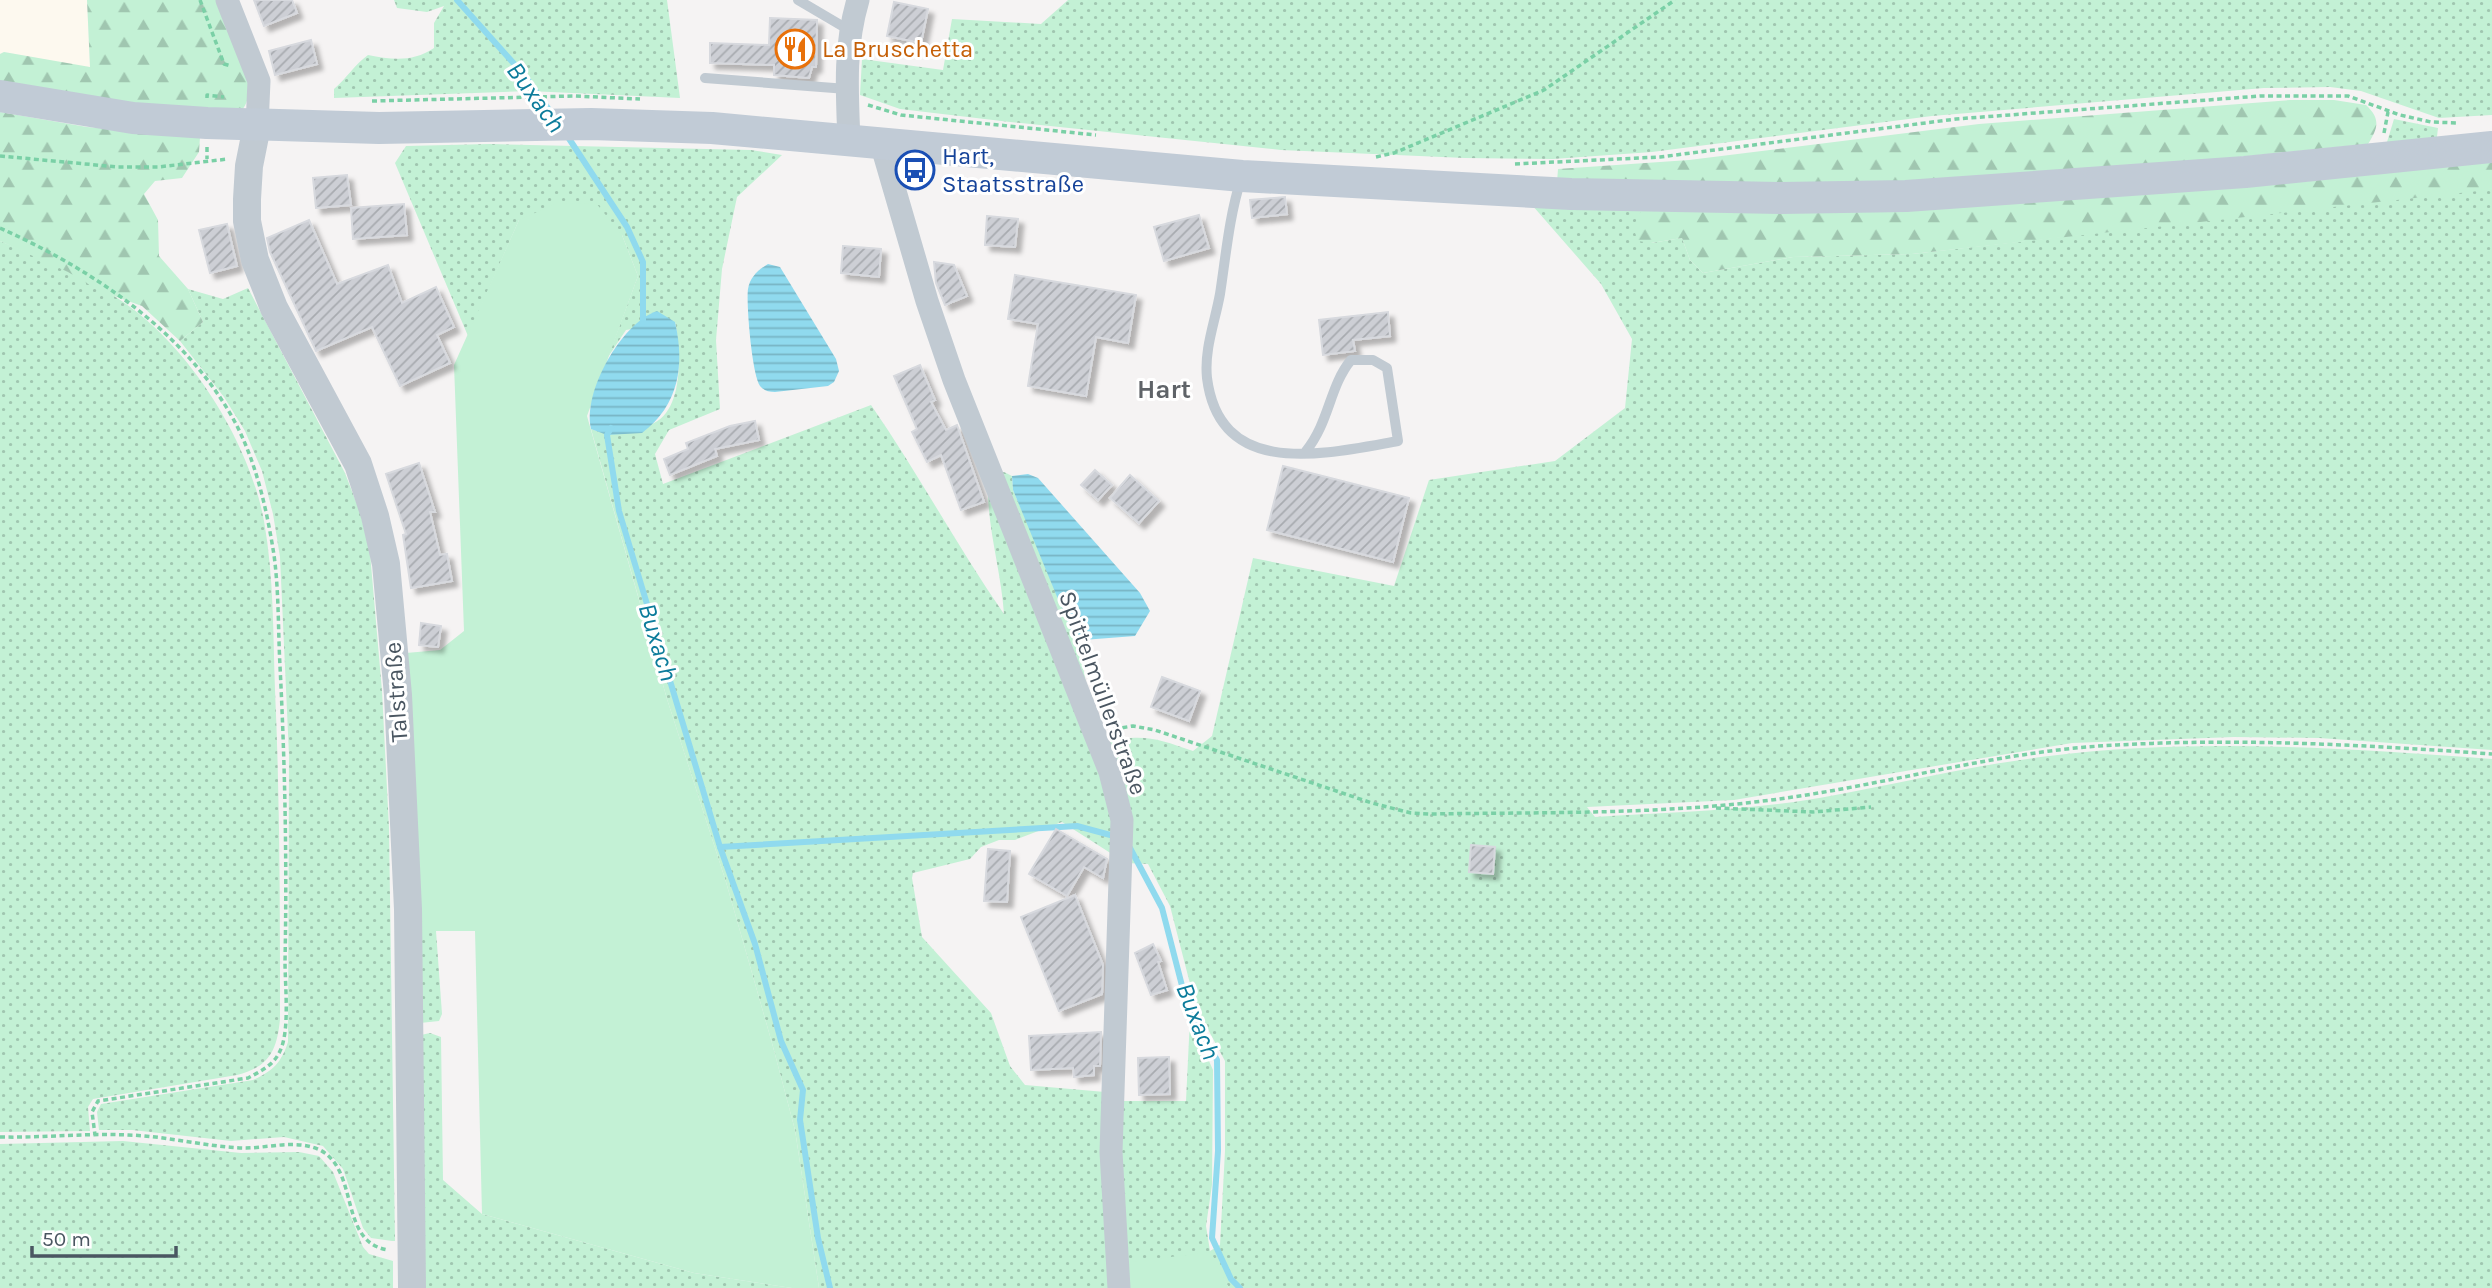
<svg xmlns="http://www.w3.org/2000/svg" width="2492" height="1288" font-family="Karla,sans-serif">
<style>
.commercial{fill:#fdf9ef}
.grass{fill:url(#grass-dots)}
.forest{fill:url(#forest-firs)}
.garden{fill:#c3f1d5}
.water{fill:url(#water-rules)}
.lines{fill:none;stroke-linecap:round;stroke-linejoin:round}
.stream{stroke:#90daee;stroke-width:6}
.building{fill:url(#building-hatch);stroke:#d7d9de;stroke-width:2;filter:url(#shadow)}
.path{stroke:#7ad0a6;stroke-width:3.5;stroke-dasharray:5 3.5;stroke-linecap:butt}
.service{stroke:#c1cad2;stroke-width:10}
.minor{stroke:#c1cad2;stroke-width:23}
.tertiary{stroke:#c1cad2;stroke-width:28}
.secondary{stroke:#c1cbd6;stroke-width:32}
.labels{text-anchor:middle;dominant-baseline:central;stroke-width:6;stroke-linejoin:round;paint-order:stroke}
.food-label{font-size:24px;fill:#c56008;stroke:#fff;text-anchor:start}
.transit-label{font-size:24px;fill:#164399;stroke:#fff;text-anchor:start}
.street-label{font-size:24px;fill:#4a5661;stroke:#fff}
.water-label{font-size:26px;font-style:italic;fill:#0c7c9b;stroke:#fff}
.neighbourhood-label{font-size:26px;font-weight:bold;fill:#5f6368;stroke:#fff}
</style>
<defs>
<pattern id="grass-dots" width="8" height="8" patternUnits="userSpaceOnUse" patternTransform="scale(1.75)"><rect width="8" height="8" fill="#c3f1d5"/><path d="M2 2h.1M6 6h.1" fill="none" stroke="#a0c6b0" stroke-width="1.8" stroke-linecap="round"/></pattern>
<pattern id="forest-firs" width="22" height="20" patternUnits="userSpaceOnUse" patternTransform="scale(1.75)"><rect width="22" height="20" fill="#c3f1d5"/><path d="M5 1l3.5 6h-7zM16 11l3.5 6h-7z" fill="#a0c6b0"/></pattern>
<pattern id="water-rules" width="6" height="5" patternUnits="userSpaceOnUse" patternTransform="scale(1.75)"><rect width="6" height="5" fill="#90daee"/><path d="M0 2.5h6" fill="none" stroke="#78b4c4"/></pattern>
<pattern id="building-hatch" width="6" height="6" patternUnits="userSpaceOnUse" patternTransform="scale(1.75)"><rect width="6" height="6" fill="#cdcfd5"/><path d="M-1 1l2-2M0 6l6-6M5 7l2-2" fill="none" stroke="#a8abb0"/></pattern>
<filter id="shadow"><feDropShadow dx="5.5" dy="5.5" stdDeviation="2" flood-color="#0004"/></filter>
</defs>
<rect width="100%" height="100%" fill="#f5f3f3"/>
<path class="commercial" d="M0,0H87L90,68L4,52L0,54Z"/>
<g class="grass">
<path d="M394,0H667L680,98L529,91L334,98V89C347,78 354,65 368,55C393,60 413,62 434,48V23L444,6L427,12L397,8Z"/>
<path d="M1068,0H2492V115L2439,118L2361,91L2330,87L2264,88L1932,116L1652,152L1553,159L1465,158L1281,150L1010,122L900,109L860,95L862,59L943,70L952,19L1041,24Z"/>
<path d="M2394,119L2438,128L2436,145L2387,142Z"/>
<path d="M490,144L751,150L782,155L737,197L722,269L716,340L720,409L669,430L655,454L663,484L871,405C918,473 957,546 1004,614C1001,569 986,525 988,479L1004,472L1012,476L1013,490L1077,638L1086,682L1107,742C1143,733 1159,739 1193,751L1212,736L1253,558L1394,586L1429,480L1555,461L1625,408L1632,339L1601,284L1532,205H1644L1651,243L1682,238L1690,260L1703,273L1793,257L1912,254L2492,188V750L2319,738L2234,737L2072,743L1734,800L1587,807L1595,817C1662,813 1728,811 1794,802C1880,789 1963,766 2049,756C2196,738 2345,748 2492,759V1288H1229L1214,1262L1122,1263V1101H1186L1190,1018L1213,1070L1212,1185L1206,1226L1210,1251L1220,1245L1225,1151V1061L1196,1007L1170,906L1148,864L1126,863L1062,822L1015,840H999L981,847L970,859L913,873L912,878L922,937L991,1013L1010,1066L1025,1085L1105,1092L1113,1288H819L795,1130L772,1043L726,882L667,699L591,429C607,435 615,433 633,429C639,427 648,426 654,423C684,409 681,349 675,322L626,330L608,357L638,276L622,235L519,220L468,336L395,163L406,146Z"/>
<path d="M0,241C38,257 79,275 114,296C186,340 249,440 264,521C274,577 273,634 275,690C280,800 280,910 280,1019C277,1051 269,1067 237,1075L93,1099L88,1107L90,1131L0,1132Z"/>
<path d="M248,288L345,473L360,512L370,553L382,691L389,828L395,1241H392L371,1238L363,1228L343,1169L323,1146L284,1137L231,1141L132,1130H99L97,1112L101,1104L253,1080C273,1071 281,1063 288,1042L289,755L280,557L273,514L262,471L245,431L224,397L180,341L203,322L188,289L223,299Z"/>
<path d="M419,931H436L442,1014L439,1021L420,1023Z"/>
<path d="M430,1033L441,1037L443,1180L482,1214L694,1273L792,1288H423L421,1035Z"/>
<path d="M123,1141L241,1153L299,1152L319,1156L333,1172L363,1247L369,1254L393,1261V1288H0V1144Z"/>
</g>
<g class="forest">
<path d="M87,0H218C229,28 263,85 242,110L188,111L0,84V54L4,52L90,67Z"/>
<path d="M2290,100H2334L2366,105C2381,119 2378,128 2368,144L1974,184L1557,182L1558,169L1689,160L1979,124Z"/>
<path d="M0,112L87,127L200,137L199,152L182,178L155,181L144,194L158,220L159,256L188,289L203,322L180,341L142,306L100,291L68,272L0,241Z"/>
<path d="M2492,158V188L2487,190L1912,254L1793,257L1703,273L1690,260L1682,238L1651,243L1638,241L1633,227L1644,205Z"/>
</g>
<g class="garden">
<path d="M596,203L622,235L638,276L587,416L667,699L726,882L772,1043L795,1130L819,1288H792L694,1273L482,1214L475,931H419L406,653L440,650L464,631L454,365L519,220L555,204Z"/>
<path d="M1211,1252L1229,1288H1125L1122,1263Z"/>
</g>
<g class="water">
<path d="M768,264L780,267L836,359L839,371L834,382L828,386L775,392C769,392 764,391 760,386C752,376 746,303 748,289C750,277 758,270 768,264Z"/>
<path d="M657,311L675,322C685,365 679,405 642,433L607,435L591,429C582,393 621,323 657,311Z"/>
<path d="M1028,474L1038,478L1140,593L1150,611L1135,636L1083,640L1072,633L1013,490L1012,476Z"/>
</g>
<g class="lines">
<g class="stream">
<path d="M457,0L525,76L552,114"/>
<path d="M566,134L627,227L643,262V322"/>
<path d="M611,428L607,435L619,511L720,847L755,944L781,1041L803,1090L800,1120L818,1238L830,1288"/>
<path d="M720,847L1077,826L1114,836"/>
<path d="M1130,848L1162,908L1188,1009L1217,1060L1218,1151L1212,1238L1231,1279L1240,1288"/>
</g>
</g>
<g class="building">
<path d="M254,0H292L297,13L264,26Z"/>
<path d="M894,2L928,9L921,43L887,36Z"/>
<path d="M770,18L817,20L816,67H812L809,78L774,75V65L710,63V43L769,45Z"/>
<path d="M311,40L317,64L275,75L269,51Z"/>
<path d="M347,175L351,205L316,208L313,178Z"/>
<path d="M1285,197L1287,214L1252,218L1250,200Z"/>
<path d="M404,204L407,235L353,239L351,208Z"/>
<path d="M1199,215L1209,248L1164,261L1154,227Z"/>
<path d="M987,216L1018,219L1015,247L985,245Z"/>
<path d="M309,220L337,284L388,265L402,303L436,287L454,327L437,335L450,363L400,386L372,327L316,351L270,252L267,238Z"/>
<path d="M227,224L237,266L210,273L199,230Z"/>
<path d="M843,246L881,249L879,277L841,273Z"/>
<path d="M934,262L954,265L967,296L945,305L936,283Z"/>
<path d="M1015,275L1136,295L1128,343L1096,337L1086,396L1028,386L1038,324L1008,319Z"/>
<path d="M1388,312L1390,336L1353,340L1355,351L1323,355L1319,320Z"/>
<path d="M920,365L935,400L931,402L946,430L957,425L984,502L961,510L941,455L927,462L912,432L917,429L894,376Z"/>
<path d="M755,421L759,440L715,449L717,456L670,475L664,459L688,449L686,443L730,426Z"/>
<path d="M419,463L435,512H430L440,555L447,554L452,581L411,588L403,535L406,534L386,474Z"/>
<path d="M1283,466L1409,498L1393,562L1267,530Z"/>
<path d="M1095,470L1112,485L1098,500L1081,485Z"/>
<path d="M1130,475L1159,501L1139,523L1110,498Z"/>
<path d="M421,623L441,626L438,647L419,645Z"/>
<path d="M1162,677L1200,691L1189,721L1151,707Z"/>
<path d="M1056,829L1107,859L1103,878L1084,867L1067,896L1029,874Z"/>
<path d="M1471,845L1495,847L1493,874L1469,872Z"/>
<path d="M988,849L1010,851L1007,902L984,901Z"/>
<path d="M1075,895L1103,965L1102,994L1059,1011L1021,917Z"/>
<path d="M1153,944L1161,961L1158,962L1167,990L1151,995L1135,953Z"/>
<path d="M1101,1032L1100,1066H1094V1075L1074,1077L1073,1068L1031,1070L1029,1036Z"/>
<path d="M1169,1057L1170,1094L1139,1095L1138,1058Z"/>
</g>
<g class="lines">
<g class="path">
<path d="M200,0L224,64L231,66"/>
<path d="M207,98V95L224,97"/>
<path d="M372,101L574,96L640,99"/>
<path d="M868,105L901,115L1096,135"/>
<path d="M2384,133L2388,112"/>
<path d="M207,147V159"/>
<path d="M0,156L118,167H158L228,159"/>
<path d="M1376,157L1394,153L1544,90L1675,0"/>
<path d="M1515,164L1660,157L1956,119L2260,96H2348L2400,115L2431,122L2458,123"/>
<path d="M0,228C93,270 187,332 236,424C257,465 267,511 274,555C279,592 278,630 280,666C285,765 287,863 285,962C285,985 290,1031 280,1051C274,1065 261,1071 248,1078L98,1101L92,1112L95,1135"/>
<path d="M1114,729L1133,726L1155,730L1372,803L1411,813L1429,814C1550,812 1673,815 1793,797C1902,781 2007,750 2117,745C2242,738 2367,745 2492,754"/>
<path d="M1716,808L1813,812L1871,807"/>
<path d="M0,1137C43,1138 86,1133 128,1135C168,1136 206,1147 245,1148C269,1148 297,1139 320,1150C360,1171 338,1242 388,1250"/>
</g>
<g class="service">
<path d="M798,0L849,30"/>
<path d="M705,78L847,89"/>
<path d="M1241,179C1229,217 1226,255 1220,294C1215,322 1204,349 1207,378C1220,480 1325,454 1398,441L1387,368L1373,360H1351C1329,387 1330,421 1306,451"/>
</g>
<g class="minor">
<path d="M227,0L259,81L257,126"/>
<path d="M849,140C847,92 844,47 858,0"/>
<path d="M881,143L927,301L954,380L1110,772L1122,820L1111,1152L1119,1288"/>
</g>
<path class="tertiary" d="M257,126L249,166L247,199V221L255,260L274,308L358,464L375,516L386,564L398,695L408,909L412,1288"/>
<path class="secondary" d="M0,96L133,118L207,123L379,128L591,124L712,128L1242,176L1571,194L1781,198L1906,196L2245,172L2492,147"/>
</g>
<defs>
<symbol id="restaurant-ring" viewBox="-11 -11 22 22"><circle r="9.5" fill="#fff" stroke="#e8710a" stroke-width="1.5"/><path d="M-5-6h1v4h1v-4h1v4h1v-4h1v5L-1.5 .5V6h-2V.5L-5-1ZM5-6V6H3V1.5H1.5Q1.5-4 5-6Z" fill="#e8710a"/></symbol>
<symbol id="bus-ring" viewBox="-11 -11 22 22"><circle r="9.5" fill="#fff" stroke="#1a4fb4" stroke-width="1.5"/><path d="M-5-6H5V4H4V6H2V4H-2V6H-4V4H-5ZM-3.5-4V0h7V-4ZM-3.5 1.2v1.5H-2V1.2ZM2 1.2v1.5H3.5V1.2Z" fill="#1a4fb4"/></symbol>
</defs>
<g fill-rule="evenodd">
<use href="#restaurant-ring" x="773" y="27" width="44" height="44"/>
<use href="#bus-ring" x="893" y="148" width="44" height="44"/>
</g>
<g class="labels">
<g class="food-label">
<text x="822" y="49">La Bruschetta</text>
</g>
<g class="transit-label">
<text x="942" y="156">Hart,<tspan x="942" dy="28">Staatsstraße</tspan></text>
</g>
<g class="street-label">
<text transform="translate(396 692) rotate(-94)">Talstraße</text>
<text transform="translate(1103 693) rotate(70)">Spittelmüllerstraße</text>
</g>
<g class="water-label">
<text transform="translate(536 97) rotate(54)">Buxach</text>
<text transform="translate(658 642) rotate(73)">Buxach</text>
<text transform="translate(1198 1021) rotate(69)">Buxach</text>
</g>
<g class="neighbourhood-label">
<text x="1164" y="389">Hart</text>
</g>
</g>
<path d="M32 1246v10h144v-10" fill="none" stroke="#4a5661" stroke-width="3.5"/>
<text x="42" y="1246" font-size="21" fill="#4a5661" stroke="#ffffff" stroke-width="5" paint-order="stroke">50 m</text>
</svg>
